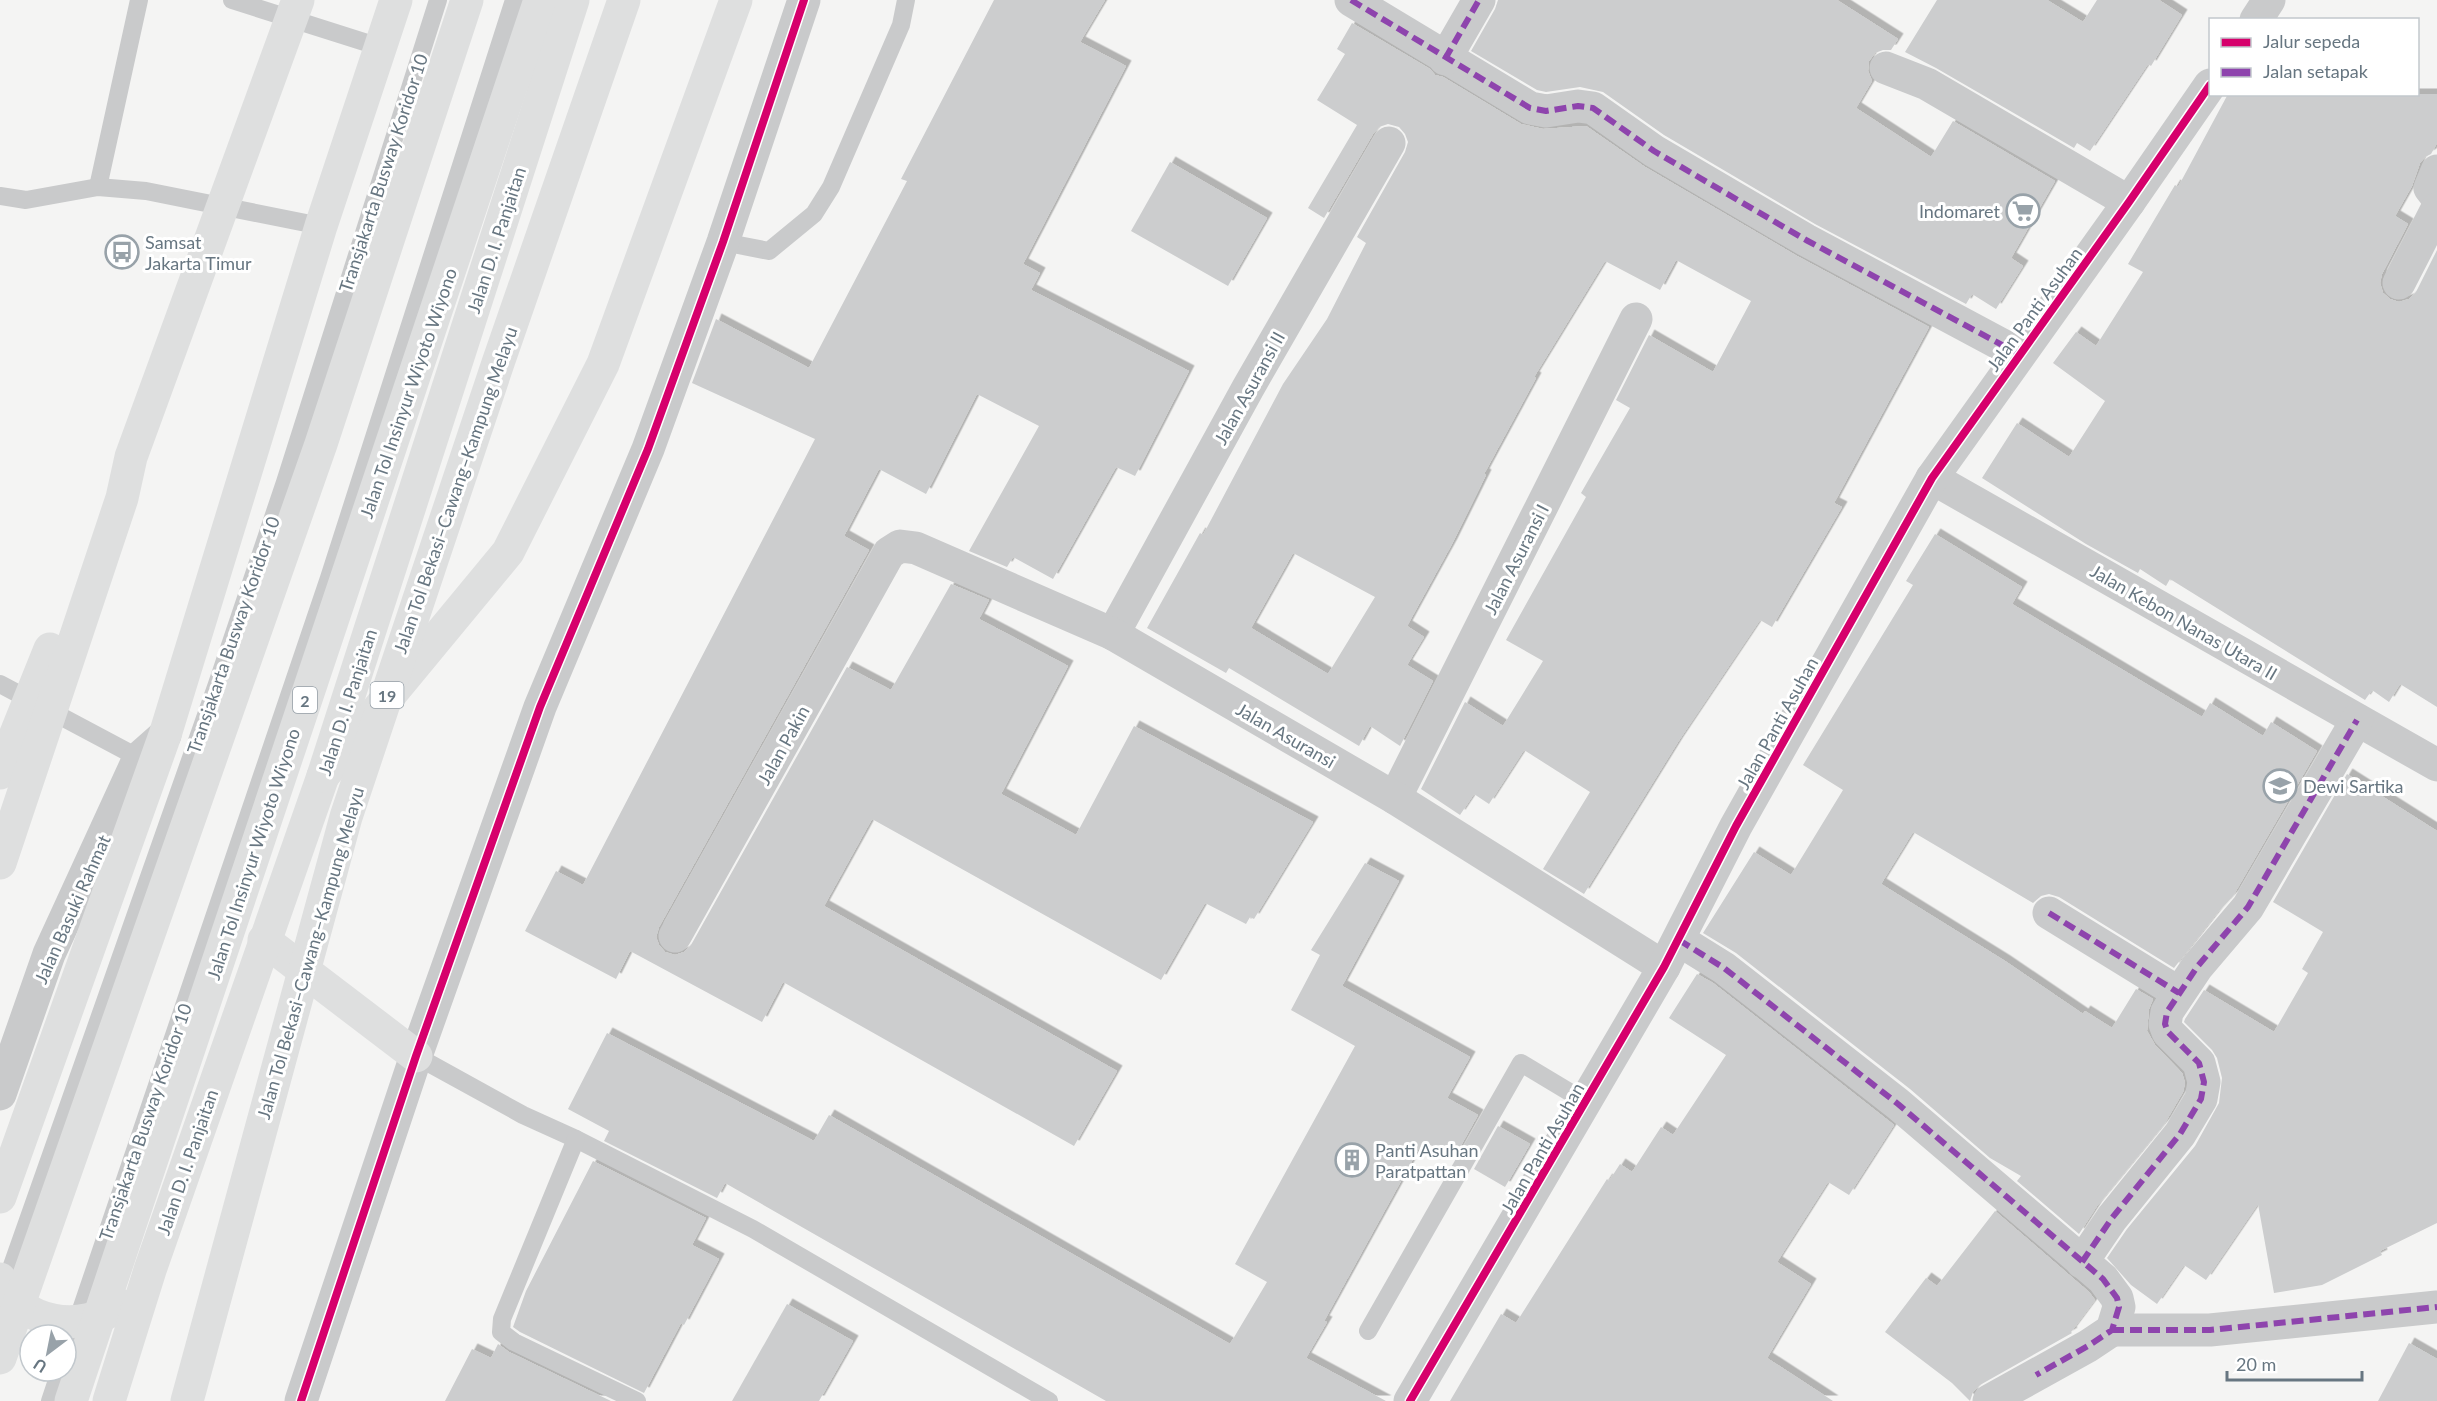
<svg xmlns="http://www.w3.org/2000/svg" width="2437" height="1401" font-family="Lato,sans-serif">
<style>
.building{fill:#cccdce;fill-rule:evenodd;filter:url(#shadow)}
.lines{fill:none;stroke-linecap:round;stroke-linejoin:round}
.service{stroke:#c9cacb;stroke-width:18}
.minor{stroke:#c9cacb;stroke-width:33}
.tertiary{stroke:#c9cacb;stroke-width:33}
.trunk{stroke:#dedfdf;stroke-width:33}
.motorway{stroke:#dedfdf;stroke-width:33}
.quiet{stroke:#8e44ad;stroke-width:6;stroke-dasharray:12 6;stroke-linecap:butt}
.cycleway-casing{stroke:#fff;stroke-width:11}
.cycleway{stroke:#d6006c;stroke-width:8}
.labels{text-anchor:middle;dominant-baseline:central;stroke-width:6;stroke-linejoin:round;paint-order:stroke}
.shield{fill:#fff;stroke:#959fa7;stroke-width:1.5}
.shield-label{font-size:16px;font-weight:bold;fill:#677681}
.street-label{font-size:18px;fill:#677681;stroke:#fff}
.poi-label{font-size:18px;fill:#677681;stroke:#fff;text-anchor:start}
</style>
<defs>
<filter id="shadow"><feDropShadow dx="5.5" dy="-5.5" stdDeviation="0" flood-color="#0004"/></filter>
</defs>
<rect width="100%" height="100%" fill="#f4f4f3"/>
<g class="building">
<path d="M994,0H1105L1080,42L1126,66L1023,264L1040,273L1031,290L1189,371L1135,476L1116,467L1053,579L1013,557L1007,567L969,551L1039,426L977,394L926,494L879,469L844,536L869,550L659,927L656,937L659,945L665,952L675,955L684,952L691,945L847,667L891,690L951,584L989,600L979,619L1068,666L1001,794L1076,835L1134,726L1313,822L1254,919L1250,917L1246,924L1205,903L1161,980L872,819L824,906L1117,1071L1074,1146L783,982L762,1022L630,951L616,979L525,931L556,871L583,885L815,439L692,383L716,319L809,368L907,181L901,179Z"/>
<path d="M1498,0H1837L1898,39L1891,50H1883L1875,53L1869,61L1868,71L1872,81L1856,108L1931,157L1953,121L2055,181L2011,258L2023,266L1996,309L1972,294L1966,304L1815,224L1664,135L1603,92L1580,87L1546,92L1537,90L1471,51L1495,9Z"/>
<path d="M1937,0H2047L2083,22L2097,0H2159L2182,15L2151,66L2148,64L2090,151L2077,143L2074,148L1936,68L1905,52Z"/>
<path d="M1352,23L1430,69L1435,75L1443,77L1521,124L1543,129L1586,126L1645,167L1797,256L1929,327L1834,503L1842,507L1772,627L1760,620L1678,742L1584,894L1543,869L1590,792L1524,750L1489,804L1474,794L1460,815L1421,789L1465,702L1503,726L1543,661L1506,640L1586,497L1581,493L1630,408L1616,400L1649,335L1713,372L1751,301L1676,260L1660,290L1605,261L1534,377L1536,378L1484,474L1486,475L1452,544L1407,626L1424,637L1407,665L1433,681L1400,746L1370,726L1359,746L1229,668L1226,673L1147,628L1200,533L1203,535L1283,384L1327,319L1366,243L1357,237L1405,152L1408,142L1405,134L1399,127L1388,124L1379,127L1373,134L1324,218L1308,208L1357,125L1317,100L1345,54L1337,49ZM1293,553L1375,597L1328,674L1251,628Z"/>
<path d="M2228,94H2437V143L2431,154L2425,157L2420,163L2412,186L2395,216L2408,224L2382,274L2380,283L2383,293L2390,299L2399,302L2409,299L2416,292L2437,250V707L2400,684L2389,702L2372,690L2365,700L2170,579L2166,586L2140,569L2138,573L2086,544L1982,478L2017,423L2069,457L2105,401L2053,363L2076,332L2096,346L2143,272L2128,264L2175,185L2178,187Z"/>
<path d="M1170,162L1267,218L1228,286L1131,231Z"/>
<path d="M1935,534L2022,587L2012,604L2202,717L2210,703L2263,736L2271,722L2317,751L2233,896L2218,912L2174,968L2059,897L2049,894L2041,896L2033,903L1913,832L1881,884L2005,961L2083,1014L2085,1011L2112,1028L2136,989L2153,999L2149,1009L2147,1031L2155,1045L2182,1073L2185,1083L2183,1092L2165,1123L2097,1206L2079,1234L2017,1181L2021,1176L1990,1158L1910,1089L1736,953L1703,933L1754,852L1791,875L1843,790L1803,765L1913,585L1906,581Z"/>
<path d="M2347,774L2437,831V1223L2380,1251L2382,1255L2322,1285L2274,1293L2258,1204L2206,1280L2184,1265L2157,1304L2131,1285L2107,1258L2127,1229L2195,1146L2219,1103L2222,1078L2217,1058L2212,1050L2184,1022L2185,1019L2204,990L2274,1032L2308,973L2302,969L2323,932L2273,902Z"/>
<path d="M1365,863L1399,881L1342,986L1470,1057L1447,1098L1478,1115L1454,1158L1423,1141L1324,1321L1327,1322L1306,1358L1386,1401H1106L725,1183L717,1198L604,1141L609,1131L568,1109L607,1033L814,1141L829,1115L1230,1344L1267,1282L1235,1264L1355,1046L1291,1010L1320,955L1311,950Z"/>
<path d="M1697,974L1713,983L1894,1125L1849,1195L1828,1182L1777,1262L1811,1284L1767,1358L1833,1401H1450L1501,1314L1516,1323L1607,1179L1609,1181L1620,1164L1632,1172L1661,1127L1673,1135L1726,1055L1669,1018Z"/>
<path d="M1498,1126L1530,1144L1505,1187L1474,1169Z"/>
<path d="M593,1161L706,1218L692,1245L719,1259L684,1325L681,1323L644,1393L520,1332L513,1327L526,1291Z"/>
<path d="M1995,1211L2089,1292L2095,1300L2071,1332L2072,1333L1980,1385L1973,1392L1970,1401L1952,1383L1885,1332L1926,1278L1937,1286Z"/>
<path d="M787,1304L853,1341L819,1401H732Z"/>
<path d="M2409,1343L2437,1359V1401H2378Z"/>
<path d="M498,1344L509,1352L611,1401H445L472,1349L491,1358Z"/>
</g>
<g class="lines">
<g class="service">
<path d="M232,0L380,47"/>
<path d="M98,187L139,0"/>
<path d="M0,196L26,200L98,187L146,191L321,226"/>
<path d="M723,242L769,251L814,214L831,187L901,25L906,0"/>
<path d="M0,684L139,758"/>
<path d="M416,1056L523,1115L576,1139L753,1229L1049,1401"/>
<path d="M576,1139L502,1319L501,1332L514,1342L637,1401"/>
<path d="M3,1291L217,684L285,482L438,0"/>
<path d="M1368,1331L1521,1063L1586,1102"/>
<path d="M66,1354L329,578L514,0"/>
<path d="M50,1401L60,1371"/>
</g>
<g class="minor">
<path d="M1351,0L1530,108L1546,111L1578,106L1593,108L1654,151L1806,240L2019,354"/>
<path d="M2256,20L2269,0"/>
<path d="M1445,59L1479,0"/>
<path d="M1886,68L1927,84L2129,202"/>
<path d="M2437,171L2430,188L2437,197"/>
<path d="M2399,283L2437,209"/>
<path d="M1932,478L2437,765"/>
<path d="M1113,634L1248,388L1389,143"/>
<path d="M1395,798L1636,319"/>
<path d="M2049,913L2179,993"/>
<path d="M675,936L889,553L900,546L916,548L1113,634L1395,798L1664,967"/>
<path d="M1679,940L1724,968L1898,1104L2103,1279L2117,1298L2119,1307L2112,1330L2088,1346L1989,1401"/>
<path d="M2082,1262L2112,1218L2180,1134L2201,1099L2204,1082L2199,1063L2168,1032L2165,1024L2167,1012L2197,967L2248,907L2357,720"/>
<path d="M2112,1330H2210L2437,1307"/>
<path d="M1410,1401L1664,967L1736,826L1932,478L2129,202L2210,85"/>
</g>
<g class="tertiary">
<path d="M0,1094L49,954L139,758L165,735"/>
<path d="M301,1401L416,1056L540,707L648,449L723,242L804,0"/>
</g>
<g class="trunk">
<path d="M264,940L416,1056"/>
<path d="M0,1197L165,735L321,226L396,0"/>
<path d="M0,1279C22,1325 81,1334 120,1305"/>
<path d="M109,1401L150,1270L323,776L573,0"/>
</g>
<g class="motorway">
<path d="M0,773L50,649"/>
<path d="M323,776L508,552L603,364L736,0"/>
<path d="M0,863L122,498L131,457L298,0"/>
<path d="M0,1358L321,444L467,0"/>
<path d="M71,1401L540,0"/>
<path d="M187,1401L346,817L498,363L624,0"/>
</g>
<g class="quiet">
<path d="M1351,0L1530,108L1546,111L1578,106L1593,108L1654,151L1806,240L2019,354"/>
<path d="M1445,59L1479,0"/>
<path d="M2049,913L2179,993"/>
<path d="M1679,940L1724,968L1898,1104L2103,1279L2117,1298L2119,1307L2112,1330L2088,1346L2036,1375"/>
<path d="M2082,1262L2112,1218L2180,1134L2201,1099L2204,1082L2199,1063L2168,1032L2165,1024L2167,1012L2197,967L2248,907L2357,720"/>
<path d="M2112,1330H2210L2437,1307"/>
</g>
<defs>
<g id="cycleway">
<path d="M301,1401L416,1056L540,707L648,449L723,242L804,0"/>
<path d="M1410,1401L1664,967L1736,826L1932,478L2129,202L2210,85"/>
</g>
</defs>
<use href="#cycleway" class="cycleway-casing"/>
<use href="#cycleway" class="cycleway"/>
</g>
<defs>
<symbol id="supermarket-ring" viewBox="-11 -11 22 22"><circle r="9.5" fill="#fff" stroke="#98a2a9" stroke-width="1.5"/><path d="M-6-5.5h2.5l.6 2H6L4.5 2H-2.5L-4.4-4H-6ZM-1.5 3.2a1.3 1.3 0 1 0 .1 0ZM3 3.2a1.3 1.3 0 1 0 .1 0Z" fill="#98a2a9"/></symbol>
<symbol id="bus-ring" viewBox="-11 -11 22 22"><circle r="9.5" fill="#fff" stroke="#98a2a9" stroke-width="1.5"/><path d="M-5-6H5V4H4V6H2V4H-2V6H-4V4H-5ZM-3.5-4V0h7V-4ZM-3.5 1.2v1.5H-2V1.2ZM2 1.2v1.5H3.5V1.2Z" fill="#98a2a9"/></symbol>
<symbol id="school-ring" viewBox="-11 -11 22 22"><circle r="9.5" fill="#fff" stroke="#98a2a9" stroke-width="1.5"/><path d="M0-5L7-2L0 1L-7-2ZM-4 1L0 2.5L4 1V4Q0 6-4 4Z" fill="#98a2a9"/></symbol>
<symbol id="building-ring" viewBox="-11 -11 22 22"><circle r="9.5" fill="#fff" stroke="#98a2a9" stroke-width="1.5"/><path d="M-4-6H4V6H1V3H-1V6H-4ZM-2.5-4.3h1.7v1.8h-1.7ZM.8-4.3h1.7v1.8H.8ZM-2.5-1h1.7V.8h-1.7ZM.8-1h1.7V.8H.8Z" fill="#98a2a9"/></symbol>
</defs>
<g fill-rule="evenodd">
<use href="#supermarket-ring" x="2004" y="192" width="38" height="38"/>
<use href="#bus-ring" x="103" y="233" width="38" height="38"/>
<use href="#school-ring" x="2261" y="767" width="38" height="38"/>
<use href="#building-ring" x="1333" y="1141" width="38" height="38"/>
</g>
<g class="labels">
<g class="shield">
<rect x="370.5" y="682" width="33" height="26" rx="4.5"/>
<rect x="293" y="687" width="24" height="26" rx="4.5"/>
</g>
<g class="shield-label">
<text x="387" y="695">19</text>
<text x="305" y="700">2</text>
</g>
<g class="street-label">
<text transform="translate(383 173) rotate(-72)">Transjakarta Busway Koridor 10</text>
<text transform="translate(496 240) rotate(-72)">Jalan D. I. Panjaitan</text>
<text transform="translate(2034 309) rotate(-54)">Jalan Panti Asuhan</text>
<text transform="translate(1249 388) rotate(-61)">Jalan Asuransi II</text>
<text transform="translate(408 393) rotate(-71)">Jalan Tol Insinyur Wiyoto Wiyono</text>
<text transform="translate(455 490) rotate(-71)">Jalan Tol Bekasi–Cawang–Kampung Melayu</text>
<text transform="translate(1516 559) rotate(-63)">Jalan Asuransi I</text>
<text transform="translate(2184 622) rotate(30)">Jalan Kebon Nanas Utara II</text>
<text transform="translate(233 635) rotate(-71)">Transjakarta Busway Koridor 10</text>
<text transform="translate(347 702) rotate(-72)">Jalan D. I. Panjaitan</text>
<text transform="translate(1777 723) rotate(-61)">Jalan Panti Asuhan</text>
<text transform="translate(1286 735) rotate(30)">Jalan Asuransi</text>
<text transform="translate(783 745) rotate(-61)">Jalan Pakin</text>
<text transform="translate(253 854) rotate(-72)">Jalan Tol Insinyur Wiyoto Wiyono</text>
<text transform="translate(72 909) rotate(-66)">Jalan Basuki Rahmat</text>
<text transform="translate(310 953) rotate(-74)">Jalan Tol Bekasi–Cawang–Kampung Melayu</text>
<text transform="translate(145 1122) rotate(-71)">Transjakarta Busway Koridor 10</text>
<text transform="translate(1542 1148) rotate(-60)">Jalan Panti Asuhan</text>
<text transform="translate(187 1162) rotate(-71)">Jalan D. I. Panjaitan</text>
</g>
<g class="poi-label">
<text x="2000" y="211" text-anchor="end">Indomaret</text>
<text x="145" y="242">Samsat<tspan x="145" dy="21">Jakarta Timur</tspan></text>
<text x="2303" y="786">Dewi Sartika</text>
<text x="1375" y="1150">Panti Asuhan<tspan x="1375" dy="21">Paratpattan</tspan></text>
</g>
</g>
<rect x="2209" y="18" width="210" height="78" fill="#ffffff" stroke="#c2c8cd" stroke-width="1.5"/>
<rect x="2221" y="38" width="30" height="9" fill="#d6006c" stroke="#c2c8cd" stroke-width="1.5"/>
<text x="2263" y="48" font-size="18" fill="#677681">Jalur sepeda</text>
<rect x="2221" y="68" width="30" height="9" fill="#8e44ad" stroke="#c2c8cd" stroke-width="1.5"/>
<text x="2263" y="78" font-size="18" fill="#677681">Jalan setapak</text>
<g transform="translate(48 1353) rotate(212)"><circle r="28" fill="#ffffff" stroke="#c2c8cd" stroke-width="1.5"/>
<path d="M0-4.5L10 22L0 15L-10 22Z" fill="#98a2a9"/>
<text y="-9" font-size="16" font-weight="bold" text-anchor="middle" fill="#677681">U</text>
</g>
<path d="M2227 1371v9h135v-9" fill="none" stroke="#677681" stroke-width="3"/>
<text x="2236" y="1371" font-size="18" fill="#677681" stroke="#ffffff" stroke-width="4.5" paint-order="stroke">20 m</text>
</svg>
